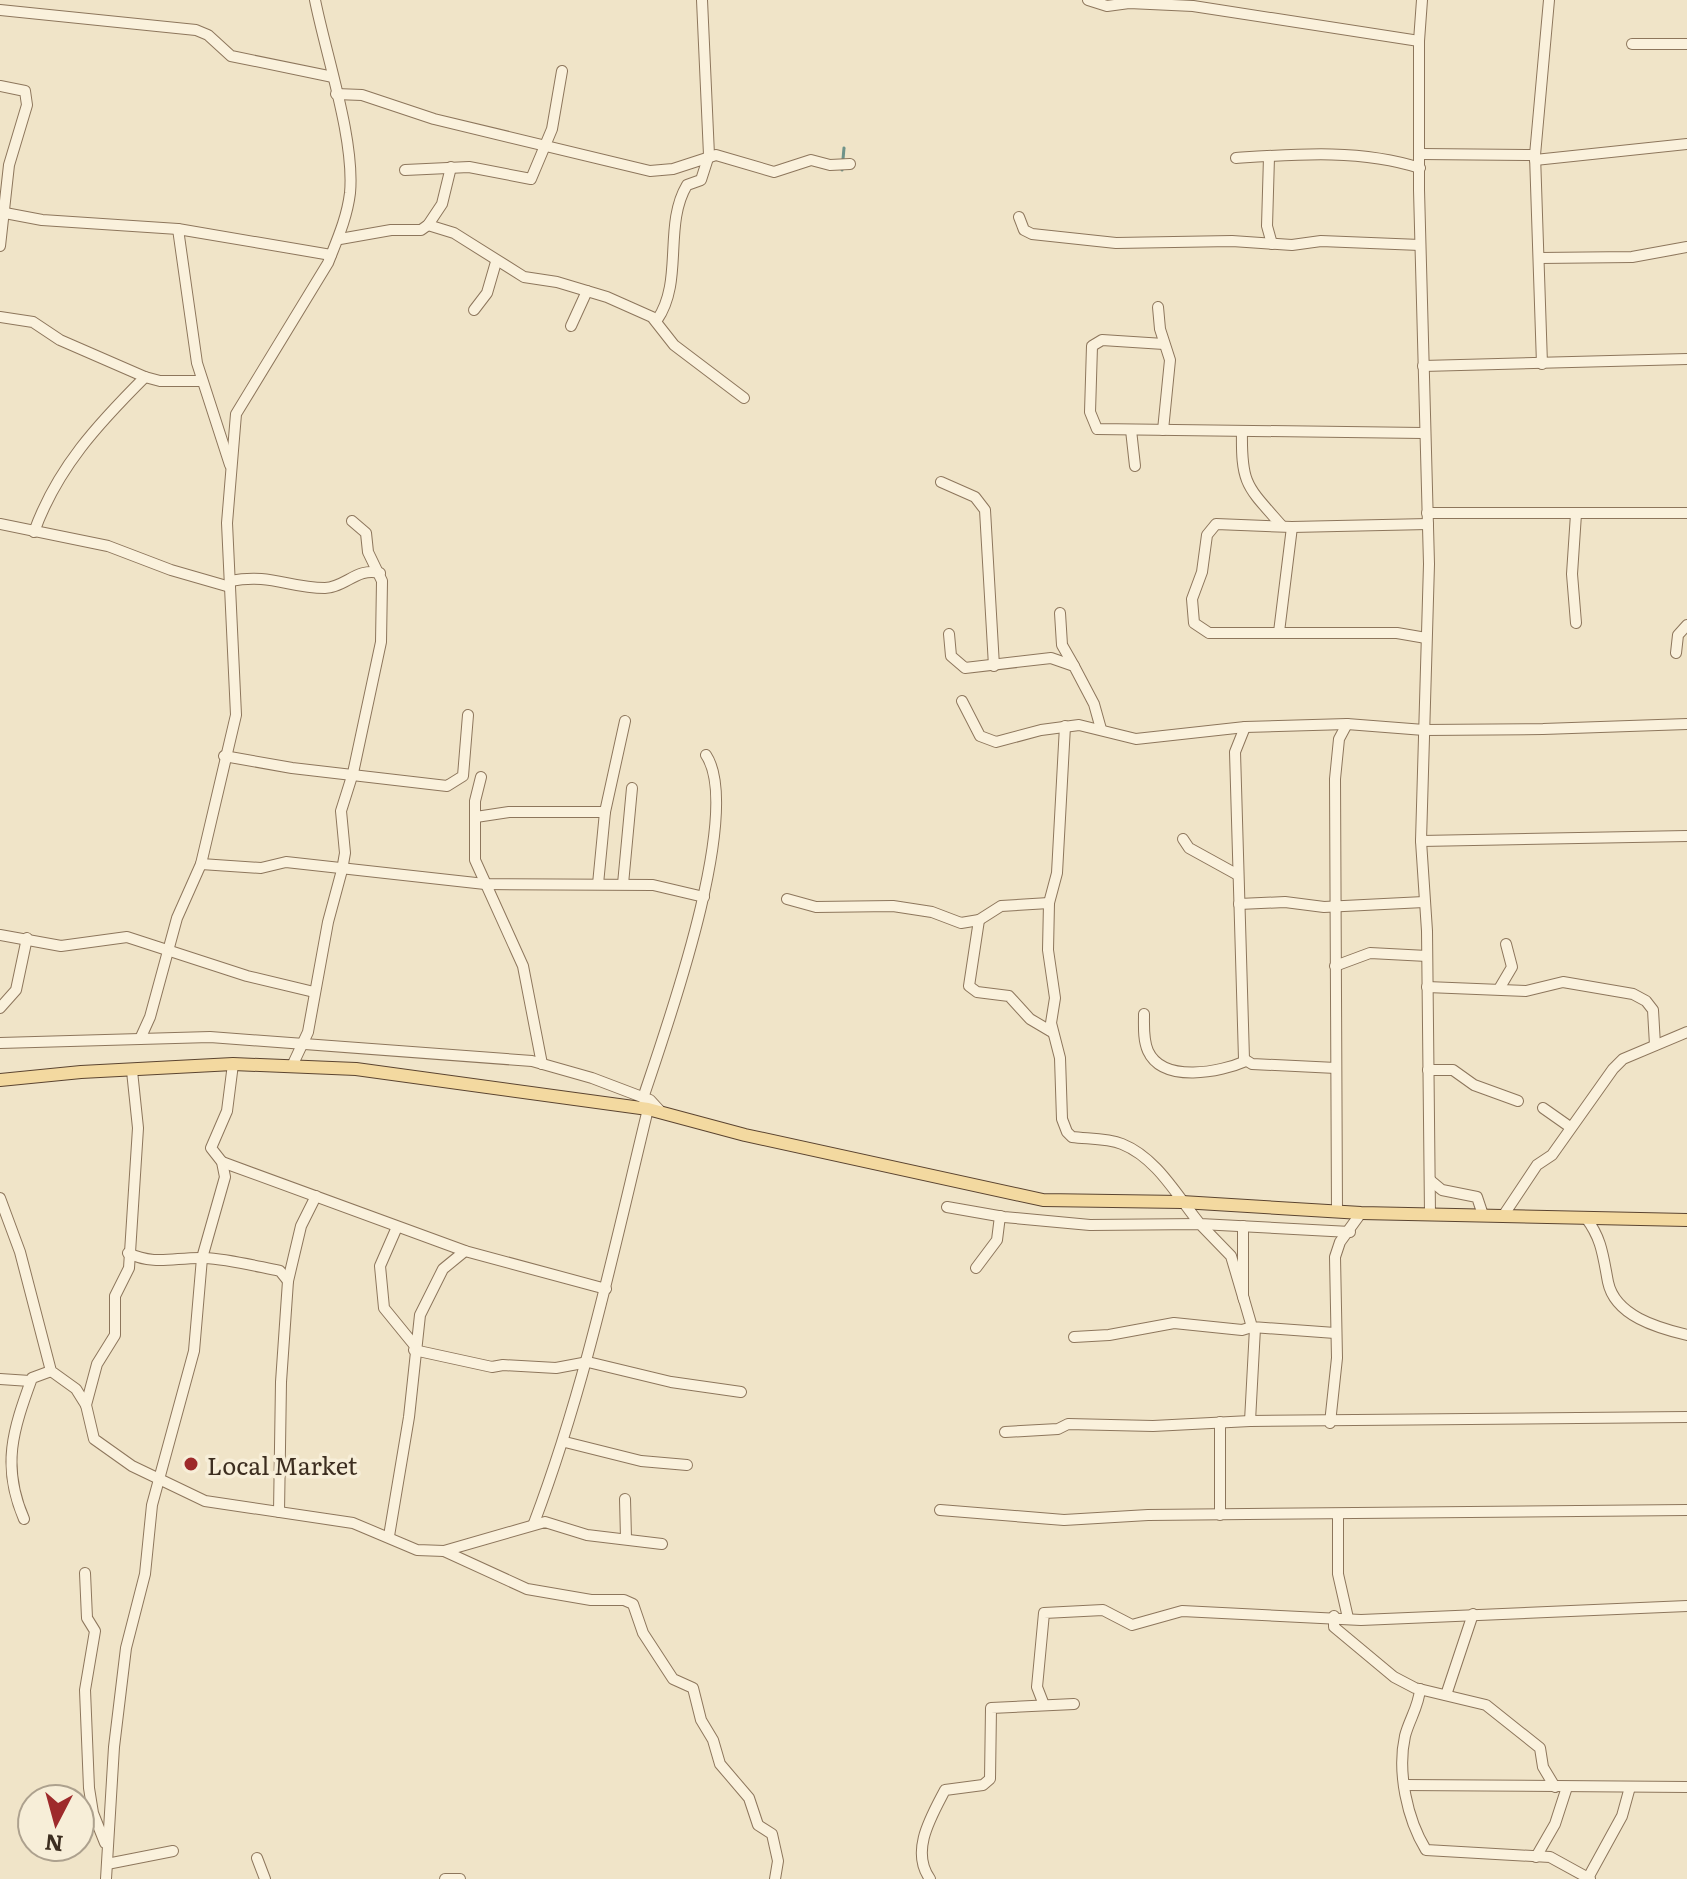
<svg xmlns="http://www.w3.org/2000/svg" width="1687" height="1879" font-family="Literata,serif">
<style>
.lines{fill:none;stroke-linecap:round;stroke-linejoin:round}
.stream{stroke:#6f938a;stroke-width:3}
.minor-casing{stroke:#8d765c;stroke-width:12}
.major-casing{stroke:#5b4430;stroke-width:14}
.minor{stroke:#faf1dc;stroke-width:10}
.major{stroke:#f3d9a0;stroke-width:12}
.poi-dot{fill:#9e2a2b;stroke:#f7eed8;stroke-width:3}
.labels{text-anchor:middle;dominant-baseline:central;stroke-width:7;stroke-linejoin:round;paint-order:stroke}
.poi-label{font-size:24px;fill:#3d2e20;stroke:#f7eed8;text-anchor:start}
</style>
<rect width="100%" height="100%" fill="#f0e4c8"/>
<g class="lines">
<path class="stream" d="M842,170L844,148"/>
<defs>
<g id="minor">
<path d="M1088,0L1107,6L1129,3L1193,6L1419,41"/>
<path d="M1422,0L1419,41V190L1429,564L1421,841L1427,931L1430,1214"/>
<path d="M0,10L196,30L208,35L231,56L333,77"/>
<path d="M1632,44H1687"/>
<path d="M0,86L25,91L27,105L9,165L0,246"/>
<path d="M336,94L362,95L434,119L650,171L673,169L716,155L774,172L811,160L830,165L850,164"/>
<path d="M1421,154L1535,155"/>
<path d="M1269,157L1267,226L1272,244"/>
<path d="M1236,158C1297,154 1361,149 1420,168"/>
<path d="M1535,160L1687,144"/>
<path d="M405,170L469,167L531,179L552,129L562,71"/>
<path d="M5,213L42,220L178,229L331,255"/>
<path d="M1019,217L1024,230L1032,234L1116,243L1232,241L1292,245L1321,241L1420,245"/>
<path d="M428,225L454,233L524,277L557,282L607,297L652,317L674,345L744,398"/>
<path d="M178,229L197,363L230,465"/>
<path d="M340,239L391,230H421L428,225L442,204L451,167"/>
<path d="M1540,258L1632,257L1687,247"/>
<path d="M1158,307L1160,329L1170,360L1163,430"/>
<path d="M474,310L487,293L496,262"/>
<path d="M0,317L33,322L60,340L145,377L160,381H201"/>
<path d="M657,320C684,281 663,225 687,185L701,180L709,155L702,0"/>
<path d="M571,326L587,291"/>
<path d="M1164,344L1102,340L1092,346L1090,412L1097,429L1423,433"/>
<path d="M1542,364L1535,155L1549,0"/>
<path d="M1423,366L1687,359"/>
<path d="M1131,430L1135,466"/>
<path d="M1242,431C1241,485 1247,486 1282,526"/>
<path d="M941,482L975,497L985,510L994,666"/>
<path d="M1427,513H1687"/>
<path d="M0,524L108,546L171,570L230,587"/>
<path d="M34,532C57,468 98,424 145,377"/>
<path d="M230,581C271,573 288,588 325,588C346,587 357,567 380,573"/>
<path d="M1060,613L1062,645L1074,666"/>
<path d="M1576,623L1572,574L1576,514"/>
<path d="M1279,632L1292,527"/>
<path d="M949,634L951,656L965,668L1051,658L1074,666L1094,704L1101,729"/>
<path d="M1426,638L1397,633H1209L1194,623L1192,599L1202,572L1207,535L1216,524L1292,527L1428,524"/>
<path d="M1676,653L1678,635L1687,625"/>
<path d="M962,701L980,736L996,742L1041,730L1079,725L1136,739L1245,727L1347,724L1424,730L1543,729L1687,724"/>
<path d="M1065,726L1057,873L1049,903L1048,950L1055,998L1051,1023L1060,1058L1062,1119L1067,1132L1072,1137C1088,1139 1107,1138 1122,1144C1157,1158 1177,1196 1200,1224L1350,1232"/>
<path d="M1245,727L1235,752L1244,1059L1252,1064L1336,1068"/>
<path d="M224,756L292,768L447,786L463,776L468,715"/>
<path d="M481,777L475,801V860L523,966L542,1064"/>
<path d="M476,817L509,812H605"/>
<path d="M1183,839L1189,848L1238,875"/>
<path d="M1421,841L1687,836"/>
<path d="M201,864L261,868L286,862L485,884L653,885L704,897"/>
<path d="M598,884L605,812L625,721"/>
<path d="M623,884L632,788"/>
<path d="M787,899L816,907L893,906L932,912L961,923L979,920L1001,906L1049,903"/>
<path d="M1239,904L1285,902L1324,907L1424,902"/>
<path d="M979,920L969,986L977,992L1009,996L1030,1019L1052,1032"/>
<path d="M0,935L61,946L127,937L247,976L314,992"/>
<path d="M1335,966L1370,953L1427,956"/>
<path d="M1427,987L1526,991L1563,982L1633,994L1646,1001L1653,1010L1655,1045"/>
<path d="M1499,989L1512,967L1506,944"/>
<path d="M0,1008L16,990L27,938"/>
<path d="M1144,1014C1144,1026 1143,1040 1148,1051C1163,1084 1221,1072 1246,1061"/>
<path d="M140,1039L150,1017L177,918L201,864L236,715L227,523L236,414L328,263C337,240 347,218 350,193C355,140 326,55 315,0"/>
<path d="M0,1043L210,1037L532,1061L592,1078L650,1100L662,1113"/>
<path d="M292,1066L308,1032L328,922L342,870L345,853L341,811L353,773L381,642L382,581L368,552L366,533L352,521"/>
<path d="M1428,1070H1453L1474,1085L1518,1101"/>
<path d="M132,1071L138,1128L129,1268L115,1296V1335L97,1364L86,1405L94,1439L132,1466L205,1501L353,1523L417,1550L444,1551L545,1522L587,1535L662,1544"/>
<path d="M643,1098C665,1032 744,812 706,755"/>
<path d="M1543,1108L1570,1127"/>
<path d="M222,1162L465,1251L606,1289"/>
<path d="M1430,1180L1442,1190L1477,1197L1483,1215"/>
<path d="M0,1198L20,1252L51,1371L76,1389L86,1405"/>
<path d="M947,1207L1004,1217L1090,1225L1200,1224L1231,1256L1244,1300"/>
<path d="M1337,1210L1335,779L1339,739L1347,724"/>
<path d="M1503,1216L1537,1165L1552,1155L1613,1069L1623,1059L1687,1032"/>
<path d="M1586,1218C1602,1239 1603,1256 1608,1282C1615,1316 1658,1328 1687,1335"/>
<path d="M1243,1226V1296L1252,1327L1335,1333"/>
<path d="M397,1227L380,1266L384,1308L415,1346"/>
<path d="M128,1253C155,1266 175,1257 204,1258C229,1259 255,1266 280,1271L288,1281"/>
<path d="M976,1268L997,1240L1000,1216"/>
<path d="M1074,1337L1109,1335L1174,1323L1242,1330L1252,1327"/>
<path d="M414,1350L492,1367L503,1365L556,1368L588,1362L671,1382L741,1392"/>
<path d="M0,1379L30,1381"/>
<path d="M1250,1421L1255,1328"/>
<path d="M1330,1423L1337,1358L1335,1257L1340,1242L1361,1213"/>
<path d="M1005,1432L1058,1429L1068,1424L1153,1426L1250,1421L1687,1417"/>
<path d="M565,1442L641,1461L687,1465"/>
<path d="M625,1499L626,1538"/>
<path d="M940,1510L1064,1520L1148,1515L1687,1510"/>
<path d="M279,1512L281,1382L288,1281L301,1226L316,1196"/>
<path d="M1220,1515V1422"/>
<path d="M1338,1515V1574L1348,1618"/>
<path d="M24,1519C1,1466 13,1430 32,1378L51,1371"/>
<path d="M534,1523C585,1388 614,1249 648,1109"/>
<path d="M389,1536L409,1417L420,1315L443,1269L465,1251"/>
<path d="M444,1551L527,1589L591,1600H624L633,1604L643,1633L673,1679L693,1688L701,1720L713,1740L720,1764L749,1798L758,1825L772,1834L778,1861L775,1879"/>
<path d="M85,1573L87,1618L95,1631L85,1690L89,1788L93,1813L105,1843"/>
<path d="M1334,1616V1627L1394,1677L1415,1688L1486,1705L1540,1748L1543,1767L1555,1787"/>
<path d="M1420,1689C1419,1706 1409,1720 1405,1736C1397,1772 1407,1819 1426,1850L1550,1857L1590,1879"/>
<path d="M1446,1695L1473,1614"/>
<path d="M1044,1705L1037,1687L1044,1613L1103,1610L1132,1625L1182,1611L1361,1620L1687,1606"/>
<path d="M1404,1785L1687,1787"/>
<path d="M1536,1857L1555,1824L1567,1787"/>
<path d="M257,1858L265,1879"/>
<path d="M107,1864L173,1851"/>
<path d="M1588,1878L1622,1816L1630,1787"/>
<path d="M106,1879L114,1747L126,1648L145,1574L152,1505L194,1351L202,1258L225,1177L222,1162L211,1148L227,1111L233,1064"/>
<path d="M445,1879H460"/>
<path d="M930,1879C910,1851 931,1817 945,1790L983,1785L990,1779L991,1708L1074,1704"/>
</g>
<path id="major" d="M0,1080L81,1072L233,1064L356,1069L648,1109L745,1135L1043,1200L1182,1202L1361,1213L1687,1220"/>
</defs>
<use href="#minor" class="minor-casing"/>
<use href="#major" class="major-casing"/>
<use href="#minor" class="minor"/>
<use href="#major" class="major"/>
</g>
<circle class="poi-dot" cx="191" cy="1464" r="8"/>
<g class="labels">
<g class="poi-label">
<text x="207" y="1464">Local Market</text>
</g>
</g>
<g transform="translate(56 1823) rotate(186)"><circle r="38" fill="#f7eed8" stroke="#ada18e" stroke-width="2"/>
<path d="M0-6L14 30L0 20L-14 30Z" fill="#9e2a2b"/>
<text y="-12" font-size="22" font-weight="bold" text-anchor="middle" fill="#3d2e20">N</text>
</g>
</svg>
